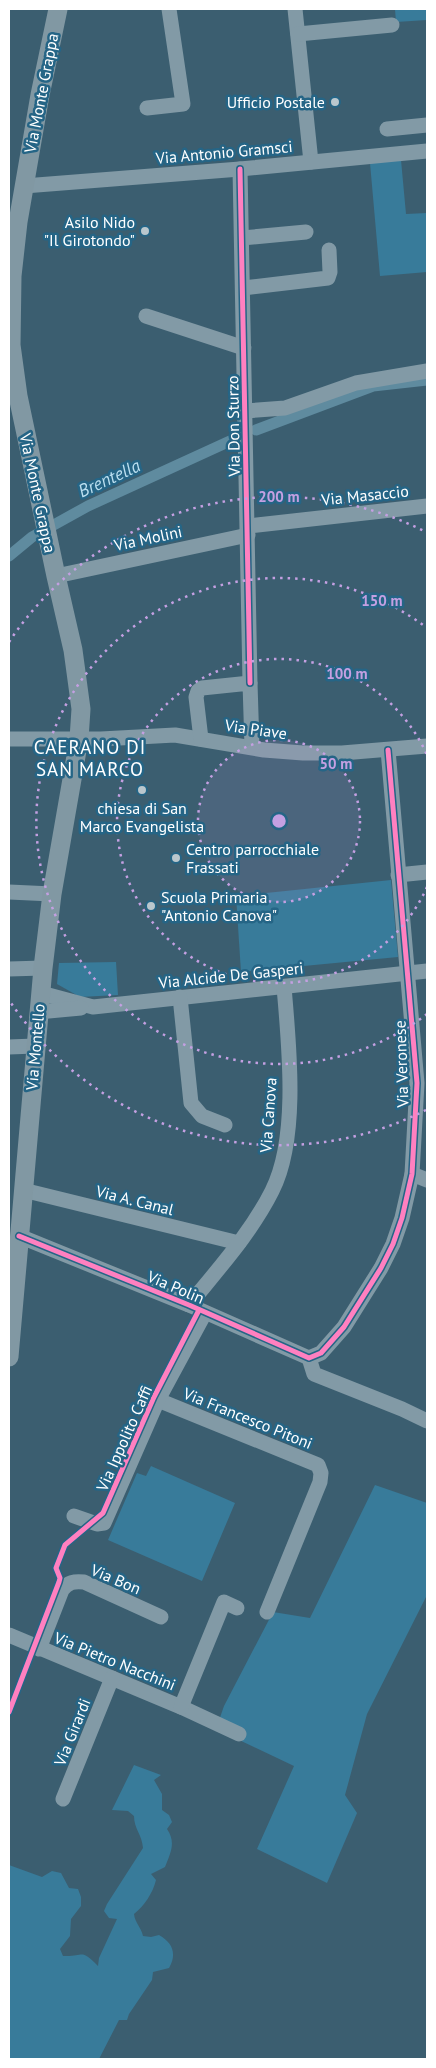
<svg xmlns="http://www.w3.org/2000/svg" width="436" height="2068" font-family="'PT Sans',sans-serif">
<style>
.green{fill:#387b9a}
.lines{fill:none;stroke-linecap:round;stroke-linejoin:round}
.canal{stroke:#5f8b9f;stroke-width:11}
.minor{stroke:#829aa6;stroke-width:15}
.major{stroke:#8198a3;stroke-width:19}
.cycleway-casing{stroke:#256586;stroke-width:8}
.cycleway{stroke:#ff80c0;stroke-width:5}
.ring{fill:none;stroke:#c4a0e2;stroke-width:2.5;stroke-dasharray:2.5 5}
.poi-dot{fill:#bac7cd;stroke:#256586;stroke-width:2}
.labels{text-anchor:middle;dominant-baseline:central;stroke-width:5;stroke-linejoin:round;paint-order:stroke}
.street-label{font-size:16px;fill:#fff;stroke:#256586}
.poi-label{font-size:16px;fill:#fff;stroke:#256586;text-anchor:end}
.water-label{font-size:18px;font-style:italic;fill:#bbdff0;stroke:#256586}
.quarter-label{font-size:19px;letter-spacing:1px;fill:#fff;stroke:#256586}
.centre{fill:#c4a0e2;stroke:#256586;stroke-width:2.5}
.ring-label{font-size:15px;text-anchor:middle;font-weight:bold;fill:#c4a0e2;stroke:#256586;stroke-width:5;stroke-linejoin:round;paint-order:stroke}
</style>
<rect width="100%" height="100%" fill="#3b5e70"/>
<g class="green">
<path d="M395,9H427V20L396,22Z"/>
<path d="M401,160L406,214L427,213V272L380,276L370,163Z"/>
<path d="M391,880L398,957L241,972L236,896Z"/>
<path d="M116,962L118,995L80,997L57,984L59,963Z"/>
<path d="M151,1466L235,1503L202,1581L108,1540L137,1473L146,1476Z"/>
<path d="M375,1485L427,1503V1595L367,1714L345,1795L357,1813L327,1883L257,1849L294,1766L216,1729L224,1706L273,1612L310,1618Z"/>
<path d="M134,1765L161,1775L154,1780L162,1794V1810L169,1815L172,1822L167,1829C176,1842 171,1852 165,1867L151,1874L156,1880C153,1893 144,1906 134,1914C135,1923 141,1927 143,1936L151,1937L159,1935C173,1943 177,1954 169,1968L153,1972L152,1980L129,2014L127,2020H119L99,2059H9V1865L42,1877L52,1871L61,1873L69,1888L78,1889L81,1897V1906L71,1919L70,1936L60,1949L63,1956C85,1957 80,1948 98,1966L99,1958L117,1919L109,1918L104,1911L107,1904L143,1848C142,1834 134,1829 134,1816L128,1811L112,1810Z"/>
</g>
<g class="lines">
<g class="canal">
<path d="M256,430L373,386L427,380"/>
<path d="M9,556L32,537L88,506L230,441"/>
</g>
<g class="minor">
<path d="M295,9L311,162"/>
<path d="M298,34L392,25"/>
<path d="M147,108L183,104L169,9"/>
<path d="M387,129L427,125"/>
<path d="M240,169L250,683"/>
<path d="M24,186L240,169L427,151"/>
<path d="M242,238L306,232"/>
<path d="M243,288L328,278L330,272L329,250"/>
<path d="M146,316L244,348"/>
<path d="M245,411L285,408L356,383L427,371"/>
<path d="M248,526L427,506"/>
<path d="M56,576L248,535"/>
<path d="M9,739H101L175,735L264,750L303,753H342L427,746"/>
<path d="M201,739L196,697L198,691L202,688L250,683L252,747"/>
<path d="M398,875L427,872"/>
<path d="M9,892L52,894"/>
<path d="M9,969L43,968"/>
<path d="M41,993L93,1007L427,971"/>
<path d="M180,997L191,1103L202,1116L225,1125"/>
<path d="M38,1012L81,1008"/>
<path d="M9,1047L35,1046"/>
<path d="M412,1174L427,1180"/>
<path d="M23,1190L239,1243"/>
<path d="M19,1236L189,1305L309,1358L321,1353L344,1327L381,1268L393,1244L402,1218L412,1174L417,1083L388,750"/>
<path d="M189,1305C218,1269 251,1233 272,1191C299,1138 289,1046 284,987"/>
<path d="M309,1358L314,1374L402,1409L427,1421"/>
<path d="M158,1400L318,1465L321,1473L320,1482L267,1612"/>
<path d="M74,1516L97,1524L104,1523L158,1400L205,1313"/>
<path d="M9,1635L181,1707L239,1734"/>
<path d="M39,1649L62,1590C68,1582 74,1581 84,1582L161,1617"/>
<path d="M181,1707L224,1602L237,1608"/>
<path d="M63,1799L112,1678"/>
</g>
<path class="major" d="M9,1357L43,968L52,894L79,739L81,709L73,650L56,576L18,396L11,345L12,276L18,222L40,95L58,9"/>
<defs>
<g id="cycleway">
<path d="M240,169L250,683"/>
<path d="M19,1236L189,1305L309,1358L321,1353L344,1327L381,1268L393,1244L402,1218L412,1174L417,1083L388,750"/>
<path d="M9,1712L59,1582L60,1578L56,1568L65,1545L103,1513L154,1397L199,1310"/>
</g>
</defs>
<use href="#cycleway" class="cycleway-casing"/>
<use href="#cycleway" class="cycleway"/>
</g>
<circle cx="279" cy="821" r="81" fill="#c4a0e2" fill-opacity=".12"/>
<g class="ring">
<circle cx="279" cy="821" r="81"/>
<path d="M427 887A162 162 0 1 1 427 755"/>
<path d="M427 1014A243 243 0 1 1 427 628"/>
<path d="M426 1110A324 324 0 0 1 9 1000M9 642A324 324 0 0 1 426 532"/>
</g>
<g class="poi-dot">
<circle cx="335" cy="102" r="5"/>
<circle cx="145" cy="231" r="5"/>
<circle cx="142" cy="790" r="5"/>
<circle cx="176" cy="858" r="5"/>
<circle cx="151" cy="906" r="5"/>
</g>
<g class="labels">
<g class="street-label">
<text transform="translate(41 93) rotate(-79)">Via Monte Grappa</text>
<text transform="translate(224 152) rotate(-5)">Via Antonio Gramsci</text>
<text transform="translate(233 426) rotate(-91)">Via Don Sturzo</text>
<text transform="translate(38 493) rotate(78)">Via Monte Grappa</text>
<text transform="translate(365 495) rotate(-6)">Via Masaccio</text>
<text transform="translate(148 538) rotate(-12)">Via Molini</text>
<text transform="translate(256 729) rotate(8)">Via Piave</text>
<text transform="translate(231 975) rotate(-6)">Via Alcide De Gasperi</text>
<text transform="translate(35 1047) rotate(-85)">Via Montello</text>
<text transform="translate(401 1064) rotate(-92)">Via Veronese</text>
<text transform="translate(268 1115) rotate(-86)">Via Canova</text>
<text transform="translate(135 1200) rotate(14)">Via A. Canal</text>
<text transform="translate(176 1287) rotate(23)">Via Polin</text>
<text transform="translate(248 1418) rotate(22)">Via Francesco Pitoni</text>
<text transform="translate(124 1438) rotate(-66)">Via Ippolito Caffi</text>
<text transform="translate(116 1579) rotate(23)">Via Bon</text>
<text transform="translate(115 1661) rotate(22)">Via Pietro Nacchini</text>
<text transform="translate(72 1732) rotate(-68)">Via Girardi</text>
</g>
<g class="poi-label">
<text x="325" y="102">Ufficio Postale</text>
<text x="135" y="222">Asilo Nido<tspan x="135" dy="18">"Il Girotondo"</tspan></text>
<text x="142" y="808" text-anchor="middle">chiesa di San<tspan x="142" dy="18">Marco Evangelista</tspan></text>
<text x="186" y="849" text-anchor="start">Centro parrocchiale<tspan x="186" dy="18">Frassati</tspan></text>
<text x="161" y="897" text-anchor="start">Scuola Primaria<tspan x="161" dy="18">"Antonio Canova"</tspan></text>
</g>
<g class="water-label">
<text transform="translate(109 478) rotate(-25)">Brentella</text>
</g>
<g class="quarter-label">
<text x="90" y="747">CAERANO DI<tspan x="90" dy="22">SAN MARCO</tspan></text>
</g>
</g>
<circle cx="279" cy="821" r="8" class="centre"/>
<g class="ring-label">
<text x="279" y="502">200 m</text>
<text x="382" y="606">150 m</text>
<text x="347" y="679">100 m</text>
<text x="336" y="769">50 m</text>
</g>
<rect width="436" height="2068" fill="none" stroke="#ffffff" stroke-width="20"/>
</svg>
